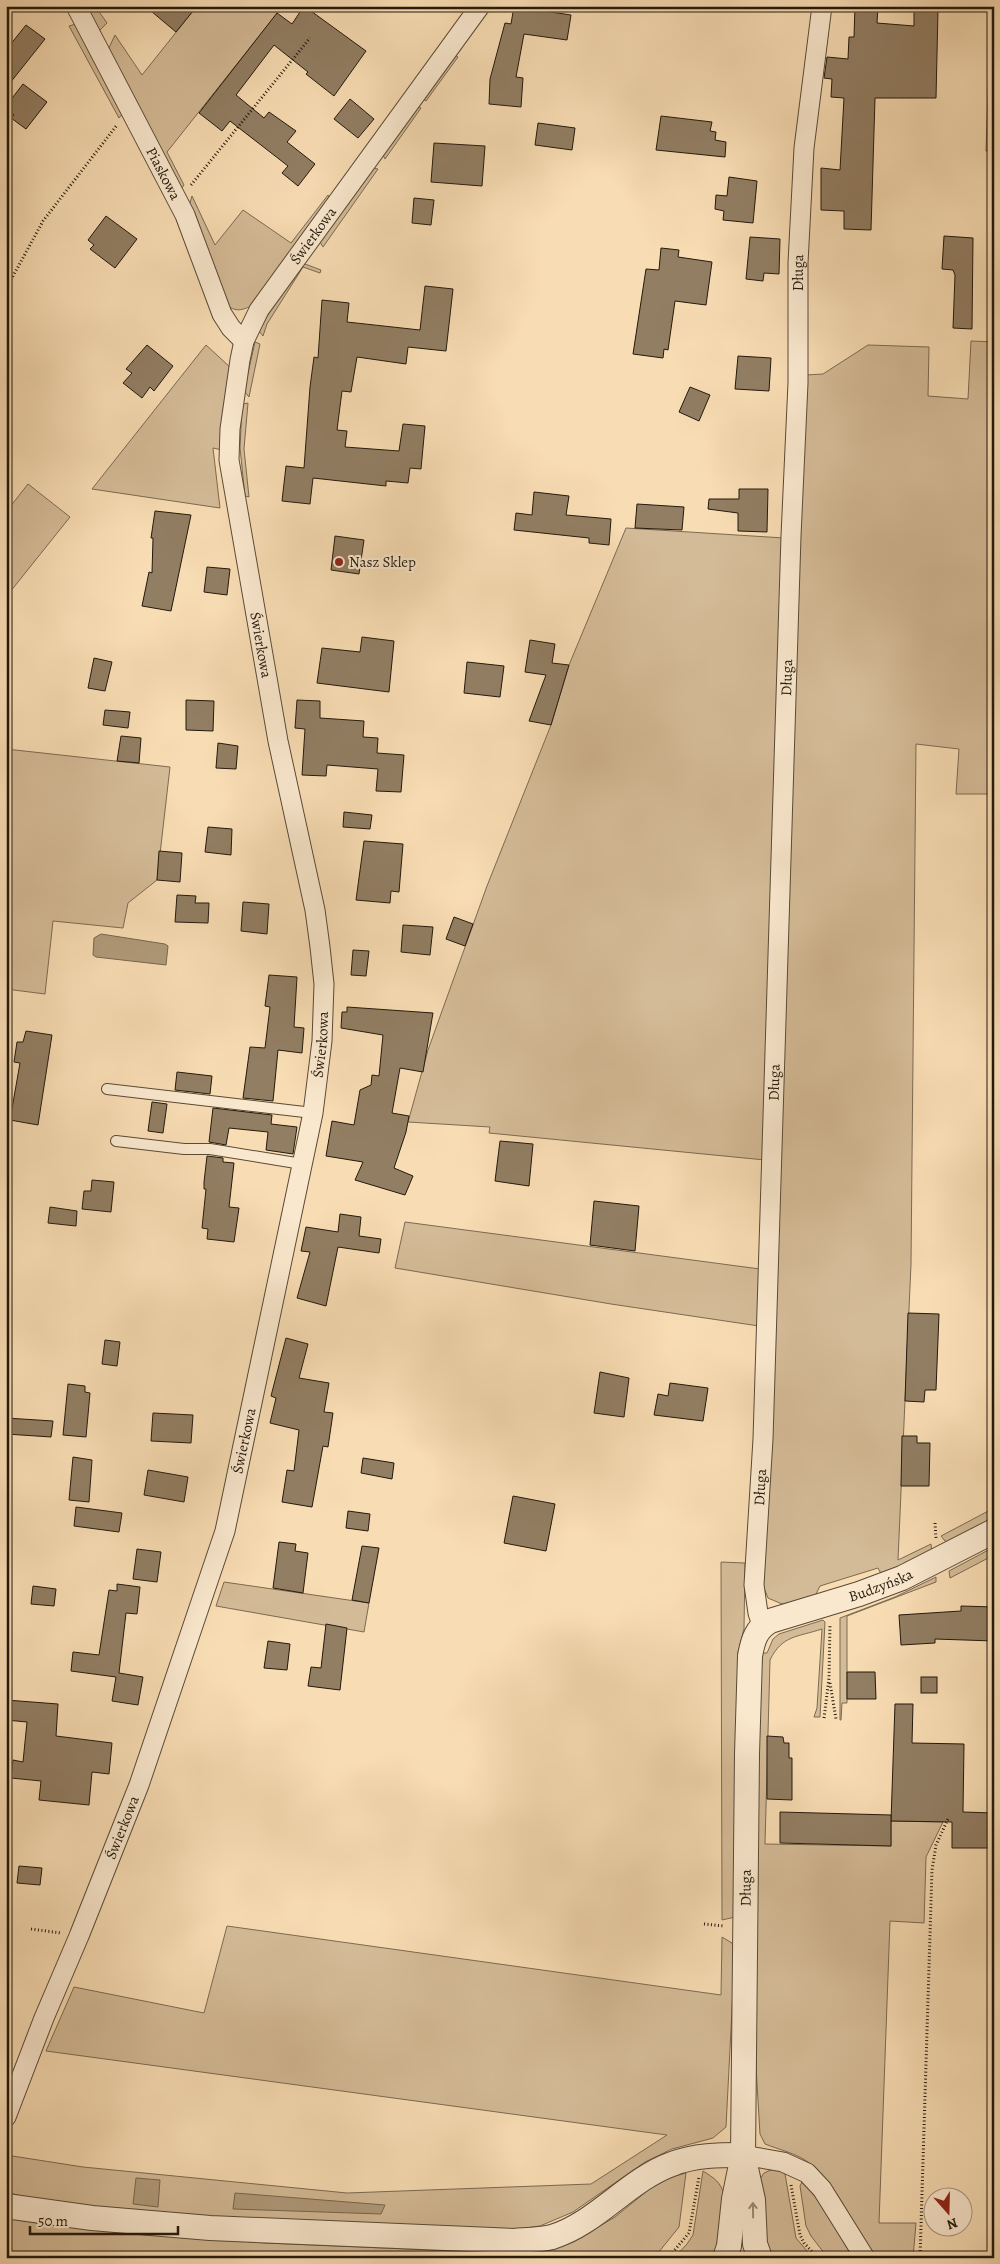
<svg xmlns="http://www.w3.org/2000/svg" width="1000" height="2264" font-family="Alegreya,serif">
<style>
.green{fill:#d4bb97;stroke:#7c6a52}
.water{fill:#b09a7a;stroke:#78664e}
.building{fill:#927e63;stroke:#23190c}
.lines{fill:none;stroke-linecap:round;stroke-linejoin:round}
.service-casing{stroke:#584a36;stroke-width:12}
.minor-casing{stroke:#584a36;stroke-width:21}
.tertiary-casing{stroke:#584a36;stroke-width:26}
.path{stroke:#23190c;stroke-width:3;stroke-dasharray:1 2.5;stroke-linecap:butt}
.service{stroke:#fae8ce;stroke-width:10}
.minor{stroke:#fae8ce;stroke-width:19}
.tertiary{stroke:#fae8ce;stroke-width:24}
.oneway{stroke:#998b77}
.poi-dot{fill:#8f2418;stroke:#fae8ce;stroke-width:2}
.labels{text-anchor:middle;dominant-baseline:central;stroke-width:4;stroke-linejoin:round;paint-order:stroke}
.street-label{font-size:15px;fill:#23190c;stroke:#fae8ce}
.poi-label{font-size:15px;fill:#23190c;stroke:#fae8ce;text-anchor:start}
</style>
<rect width="100%" height="100%" fill="#f8dcb3"/>
<filter id="stains"><feTurbulence type="fractalNoise" baseFrequency=".004" numOctaves="4"/><feColorMatrix values="0 0 0 0 .2 0 0 0 0 .09 0 0 0 0 .02 0 0 0 .5 -.17"/></filter>
<radialGradient id="worn" r=".72"><stop offset=".6" stop-color="#630" stop-opacity="0"/><stop offset="1" stop-color="#630" stop-opacity=".3"/></radialGradient>
<g class="green">
<path d="M88,6H95L107,23L98,32L86,8Z"/>
<path d="M197,6H283L167,152L184,185L181,189L107,52L115,35L142,75Z"/>
<path d="M991,6H994V151H986Z"/>
<path d="M76,24L125,111L119,118L69,26Z"/>
<path d="M454,55L458,57L426,101L423,99Z"/>
<path d="M417,106L421,108L385,159L383,155Z"/>
<path d="M373,168L378,169L323,247L320,242Z"/>
<path d="M328,195L330,198L253,305C243,310 235,313 226,304L189,206L192,196L215,245L243,210L291,243Z"/>
<path d="M305,264L321,270L320,273L303,267L267,324L263,336L259,331L270,311L302,265Z"/>
<path d="M971,341L994,342V794H956L959,749L916,744L911,1264L898,1560L931,1544L932,1555L888,1575L880,1572L878,1568L820,1586L814,1598L782,1604L768,1598L762,1583L806,375L823,374L868,345L929,347L928,396L968,399Z"/>
<path d="M255,342L260,344L249,397L244,391Z"/>
<path d="M206,345L231,368L222,450L213,448L220,508L92,489Z"/>
<path d="M248,403L244,449L249,497L245,496L240,448L242,406L243,404Z"/>
<path d="M28,484L70,517L6,597V512Z"/>
<path d="M626,528L784,538L765,1160L489,1133L490,1127L408,1122L428,1050L487,886L551,725L569,665Z"/>
<path d="M6,749L170,767L157,880L128,903L123,928L53,921L45,994L6,989Z"/>
<path d="M405,1222L760,1269L759,1326L611,1304L395,1268Z"/>
<path d="M994,1508V1522L952,1544L945,1541L941,1536Z"/>
<path d="M994,1547V1555L950,1578L949,1571Z"/>
<path d="M721,1562L745,1563L744,1629L738,1652L735,1917L722,1920Z"/>
<path d="M936,1577V1582L847,1616V1703H842L841,1720H840V1618L895,1597Z"/>
<path d="M224,1582L369,1603L364,1632L216,1606Z"/>
<path d="M823,1620L825,1622L820,1717H814L817,1708L822,1629C798,1637 782,1635 770,1660L765,1844L891,1846V1821L943,1822L926,1857L924,1923L890,1921L879,2223H916L913,2258H873C857,2230 834,2180 808,2162C795,2153 780,2150 765,2144L760,2134L755,2050V1812L762,1653H767L773,1639L779,1634Z"/>
<path d="M227,1926L721,1995L722,1937L732,1943L735,1951L726,2127L713,2138L672,2149L645,2162L573,2212L540,2226L510,2230L331,2224L139,2212L44,2202L6,2192V2155L83,2167L347,2193L591,2184L667,2135L46,2051L74,1987L204,2013Z"/>
<path d="M773,2169L782,2170L785,2174L796,2238L813,2258H768L760,2179L764,2173Z"/>
<path d="M703,2171C714,2178 721,2182 724,2195L716,2258H674L687,2244L693,2235Z"/>
<path d="M686,2173L679,2227L654,2258H6V2218L43,2224L265,2243L526,2254L573,2242L615,2217L652,2187L668,2178Z"/>
<path d="M802,2182L822,2204L853,2258H828L811,2236L806,2226L800,2186Z"/>
</g>
<g class="water">
<path d="M101,934L165,944L168,946L166,965L96,957L93,955L94,938Z"/>
<path d="M136,2178L160,2180L158,2207L133,2204Z"/>
<path d="M235,2193L385,2205L381,2214L233,2209Z"/>
</g>
<g class="building">
<path d="M145,6H197L176,32Z"/>
<path d="M304,6L366,51L334,96L306,74L308,72L274,45L236,95L264,118L269,112L296,131L287,142L315,164L298,186L282,173L288,166L230,121L222,131L199,113L277,13L292,24Z"/>
<path d="M514,6H531V9L571,15L567,40L524,34L516,77L523,78L521,107L489,104L490,79L505,23L511,24Z"/>
<path d="M855,6H878L877,23L914,26V10H938L936,98H875L871,230L844,229V211L821,210V168L840,170L844,98L831,97L832,79L824,78L827,57L848,59L849,37H854Z"/>
<path d="M26,25L45,39L6,88V50Z"/>
<path d="M23,84L47,102L26,129L11,118L14,115L6,109V106Z"/>
<path d="M350,99L374,119L358,138L334,119Z"/>
<path d="M661,116L712,122L710,131L716,132L715,140L726,142L725,157L656,150Z"/>
<path d="M538,123L575,128L572,150L535,145Z"/>
<path d="M434,143L485,146L482,186L431,182Z"/>
<path d="M729,177L757,181L753,223L723,220L724,211L715,209L716,195L727,196Z"/>
<path d="M414,198L434,200L431,225L412,223Z"/>
<path d="M106,216L137,239L115,268L90,249L94,245L88,240Z"/>
<path d="M944,236L973,238L972,329L953,328L955,275L953,270L942,269Z"/>
<path d="M750,237L780,239L779,274L764,273L763,281L746,279Z"/>
<path d="M661,248L679,250L678,257L712,262L706,305L675,301L668,350L664,349L663,358L633,354L646,269L659,270Z"/>
<path d="M425,286L453,289L446,351L408,347L406,364L357,357L351,392L342,391L337,430L347,431L345,447L399,451L403,424L425,426L421,469L410,468L408,483L386,481V486L313,478L310,504L282,501L286,466L304,468L310,387L314,357L318,358L322,300L349,303L347,322L420,330Z"/>
<path d="M147,345L173,366L154,391L150,387L142,398L123,383L132,373L126,369Z"/>
<path d="M738,356L771,358L769,391L735,389Z"/>
<path d="M690,387L710,395L699,421L679,412Z"/>
<path d="M739,489H768L767,532L738,531V513L708,509L709,499H739Z"/>
<path d="M534,492L569,496L566,515L611,519L609,545L589,543V538L514,530L516,513L532,515Z"/>
<path d="M637,504L684,507L682,530L635,528Z"/>
<path d="M155,511L191,515L171,611L142,606L149,572L152,573L153,538H151Z"/>
<path d="M335,536L364,540L359,574L331,570Z"/>
<path d="M207,567L230,569L227,595L204,592Z"/>
<path d="M362,637L394,641L389,692L317,683L322,648L360,652Z"/>
<path d="M530,640L555,644L552,663L569,665L551,725L529,721L546,675L525,672Z"/>
<path d="M94,658L112,662L105,691L88,688Z"/>
<path d="M467,662L504,666L500,697L464,693Z"/>
<path d="M186,700L214,701L213,731L186,730Z"/>
<path d="M297,700L320,701V718L364,721L363,737L378,738L377,753L404,755L401,792L376,791L378,769L327,765L326,776L302,775L305,729L295,728Z"/>
<path d="M105,710L130,712L128,728L103,725Z"/>
<path d="M121,736L141,738L139,763L117,761Z"/>
<path d="M218,743L238,746L236,769L216,768Z"/>
<path d="M344,812L372,815L370,829L343,827Z"/>
<path d="M208,827L232,829L231,855L205,852Z"/>
<path d="M364,841L403,844L399,892L391,891L390,903L356,900Z"/>
<path d="M159,851L182,853L180,882L157,880Z"/>
<path d="M177,895L196,896L195,903H209L208,923L175,922Z"/>
<path d="M243,902L269,904L267,934L241,931Z"/>
<path d="M454,917L473,924L465,946L446,939Z"/>
<path d="M403,925L433,927L430,955L401,952Z"/>
<path d="M353,950L369,951L366,976L351,975Z"/>
<path d="M269,975L297,977L294,1027L304,1028L302,1053L278,1050L273,1101L243,1098L250,1047L265,1048L270,1007L265,1006Z"/>
<path d="M347,1007L433,1013L423,1072L400,1068L392,1113L409,1116L406,1132L394,1168L413,1176L405,1195L355,1180L363,1162L326,1156L332,1121L354,1125L360,1090L371,1085L372,1075L379,1076L383,1035L341,1028L342,1012H347Z"/>
<path d="M26,1031L52,1035L38,1125L10,1120L20,1063L14,1062L17,1042H23Z"/>
<path d="M177,1072L212,1076L210,1094L175,1090Z"/>
<path d="M152,1102L167,1104L163,1133L148,1131Z"/>
<path d="M213,1108L272,1115L271,1124L297,1127L293,1154L266,1150L268,1132L229,1128L226,1145L209,1142Z"/>
<path d="M500,1141L533,1144L529,1186L495,1181Z"/>
<path d="M207,1156L223,1158V1162L234,1163L229,1207L239,1208L234,1242L207,1239L208,1229L202,1228L206,1189H204V1182Z"/>
<path d="M92,1180L114,1182L111,1212L82,1209L84,1191H91Z"/>
<path d="M594,1201L639,1206L635,1251L590,1245Z"/>
<path d="M50,1207L77,1211L76,1226L48,1223Z"/>
<path d="M340,1214L361,1217L359,1236L381,1239L379,1253L338,1247L326,1306L297,1298L310,1252L301,1251L306,1227L338,1232Z"/>
<path d="M908,1313L939,1314L936,1390H925L924,1402L905,1401Z"/>
<path d="M286,1338L308,1344L299,1378L329,1383L324,1412L333,1413L328,1447L323,1446L312,1507L282,1502L287,1470L294,1471L299,1430L270,1423L276,1398L271,1396Z"/>
<path d="M105,1340L120,1342L117,1366L102,1364Z"/>
<path d="M600,1372L629,1378L624,1417L594,1413Z"/>
<path d="M670,1383L708,1388L703,1421L654,1415L658,1394L668,1396Z"/>
<path d="M68,1384L85,1386V1392L90,1393L86,1437L63,1435Z"/>
<path d="M153,1413L193,1415L191,1443L151,1441Z"/>
<path d="M6,1418L53,1421L51,1437L6,1434Z"/>
<path d="M902,1436H917V1443H930L929,1486H901Z"/>
<path d="M73,1457L92,1460L89,1502L69,1500Z"/>
<path d="M363,1458L394,1463L392,1479L361,1473Z"/>
<path d="M148,1470L188,1477L184,1502L144,1495Z"/>
<path d="M513,1496L555,1504L546,1551L504,1543Z"/>
<path d="M76,1507L122,1513L119,1532L74,1526Z"/>
<path d="M348,1511L370,1514L368,1531L346,1528Z"/>
<path d="M279,1542L296,1544L295,1551L308,1553L303,1593L273,1588Z"/>
<path d="M362,1546L379,1548L369,1603L352,1600Z"/>
<path d="M137,1549L161,1552L157,1582L133,1579Z"/>
<path d="M117,1584L140,1587L137,1614L126,1613L119,1673L143,1677L138,1705L112,1701L116,1677L71,1671L73,1652L99,1655L109,1590L117,1591Z"/>
<path d="M33,1586L56,1589L54,1606L31,1604Z"/>
<path d="M961,1606L994,1607V1641L935,1639V1643L901,1645L899,1615L961,1611Z"/>
<path d="M326,1624L347,1628L340,1690L308,1686L311,1667L321,1668Z"/>
<path d="M268,1641L290,1644L287,1670L264,1668Z"/>
<path d="M847,1672H875L876,1699H847Z"/>
<rect x="921" y="1677" width="16" height="16"/>
<path d="M6,1700L58,1704L56,1736L112,1743L109,1774L92,1772L89,1805L39,1800L41,1781L11,1778L13,1760L23,1762L27,1722L6,1720Z"/>
<path d="M895,1704H913L912,1743L964,1744L963,1812L994,1813V1848H952V1822L891,1821Z"/>
<path d="M767,1736L783,1737L784,1743H789V1758H792V1800L767,1799Z"/>
<path d="M780,1812L891,1815V1846L780,1843Z"/>
<path d="M19,1866L42,1868L40,1885L17,1883Z"/>
</g>
<g class="lines">
<defs>
<g id="service">
<path d="M107,1089L313,1113"/>
<path d="M116,1141L184,1149H210L302,1164"/>
</g>
<g id="minor">
<path id="s1" d="M76,6L185,215L222,314L231,328L244,341"/>
<path id="s2" d="M762,1625L758,1613L754,1585L763,1439L791,536L798,383V263L804,148L822,6"/>
<path id="s3" d="M6,2117L44,2018L79,1936L139,1785L225,1531L313,1113L322,1041L324,984L320,947L315,910L278,741L229,460L230,429L240,360L244,341L259,310L480,6"/>
<path d="M743,2155L783,2162L807,2173L822,2189L865,2258"/>
</g>
<g id="tertiary">
<path d="M745,2164L753,2200L755,2244L760,2258"/>
<path d="M6,2206L92,2218L210,2228L514,2241C526,2240 539,2240 552,2237C597,2223 628,2180 672,2164C695,2155 719,2155 743,2155"/>
<path id="s4" d="M725,2258L729,2246L734,2199L743,2155L747,1754L750,1656C753,1640 756,1629 770,1621L859,1594L902,1578L994,1531"/>
</g>
</defs>
<use href="#service" class="service-casing"/>
<use href="#minor" class="minor-casing"/>
<use href="#tertiary" class="tertiary-casing"/>
<g class="path">
<path d="M191,185L310,38"/>
<path d="M6,289L43,221L117,125"/>
<path d="M6,1401L8,1402"/>
<path d="M935,1523L936,1538"/>
<path d="M830,1683L836,1719"/>
<path d="M824,1718L829,1678L830,1624"/>
<path d="M704,1924L724,1926"/>
<path d="M31,1929L61,1933"/>
<path d="M791,2185L800,2235L804,2243L818,2258"/>
<path d="M668,2258L689,2233L699,2177"/>
<path d="M920,2258L932,1870L936,1845L948,1819"/>
</g>
<use href="#service" class="service"/>
<use href="#minor" class="minor"/>
<use href="#tertiary" class="tertiary"/>
</g>
<defs><path id="oneway-shaft" d="M-6 0H5M1.5-3L5.5 0L1.5 3" fill="none" stroke-width="1.6" stroke-linecap="round" stroke-linejoin="round" transform="scale(1.25)"/></defs>
<use class="oneway" href="#oneway-shaft" transform="translate(753 2210) rotate(-91)"/>
<circle class="poi-dot" cx="339" cy="562" r="5"/>
<g class="labels">
<g class="street-label">
<text stroke="none"><textPath href="#s1" startOffset="189">Piaskowa</textPath></text>
<text stroke="none"><textPath href="#s3" startOffset="1962">Świerkowa</textPath></text>
<text stroke="none"><textPath href="#s2" startOffset="1354">Długa</textPath></text>
<text transform="translate(261 645) rotate(80)">Świerkowa</text>
<text stroke="none"><textPath href="#s2" startOffset="949">Długa</textPath></text>
<text stroke="none"><textPath href="#s3" startOffset="1122">Świerkowa</textPath></text>
<text stroke="none"><textPath href="#s2" startOffset="544">Długa</textPath></text>
<text stroke="none"><textPath href="#s3" startOffset="718">Świerkowa</textPath></text>
<text stroke="none"><textPath href="#s2" startOffset="139">Długa</textPath></text>
<text stroke="none"><textPath href="#s4" startOffset="762">Budzyńska</textPath></text>
<text stroke="none"><textPath href="#s3" startOffset="312">Świerkowa</textPath></text>
<text stroke="none"><textPath href="#s4" startOffset="372">Długa</textPath></text>
</g>
<g class="poi-label">
<text x="349" y="562">Nasz Sklep</text>
</g>
</g>
<rect width="1000" height="2264" fill="none" stroke="#f8dcb3" stroke-width="25"/>
<rect x="8" y="8" width="985" height="2249" fill="none" stroke="#23190c" stroke-width="2.5"/>
<rect x="12" y="12" width="975" height="2239" fill="none" stroke="#23190c"/>
<g transform="translate(948 2212) rotate(160)"><circle r="24" fill="#fae8ce" stroke="#a49580"/>
<path d="M0-4L9 19L0 12L-9 19Z" fill="#8f2418"/>
<text y="-8" font-size="14" font-weight="bold" text-anchor="middle" fill="#23190c">N</text>
</g>
<path d="M30 2226v8h148v-8" fill="none" stroke="#23190c" stroke-width="2.5"/>
<text x="38" y="2226" font-size="15" fill="#23190c" stroke="#fae8ce" stroke-width="4" paint-order="stroke">50 m</text>
<rect width="100%" height="100%" filter="url(#stains)"/>
<rect width="100%" height="100%" fill="url(#worn)"/>
</svg>
